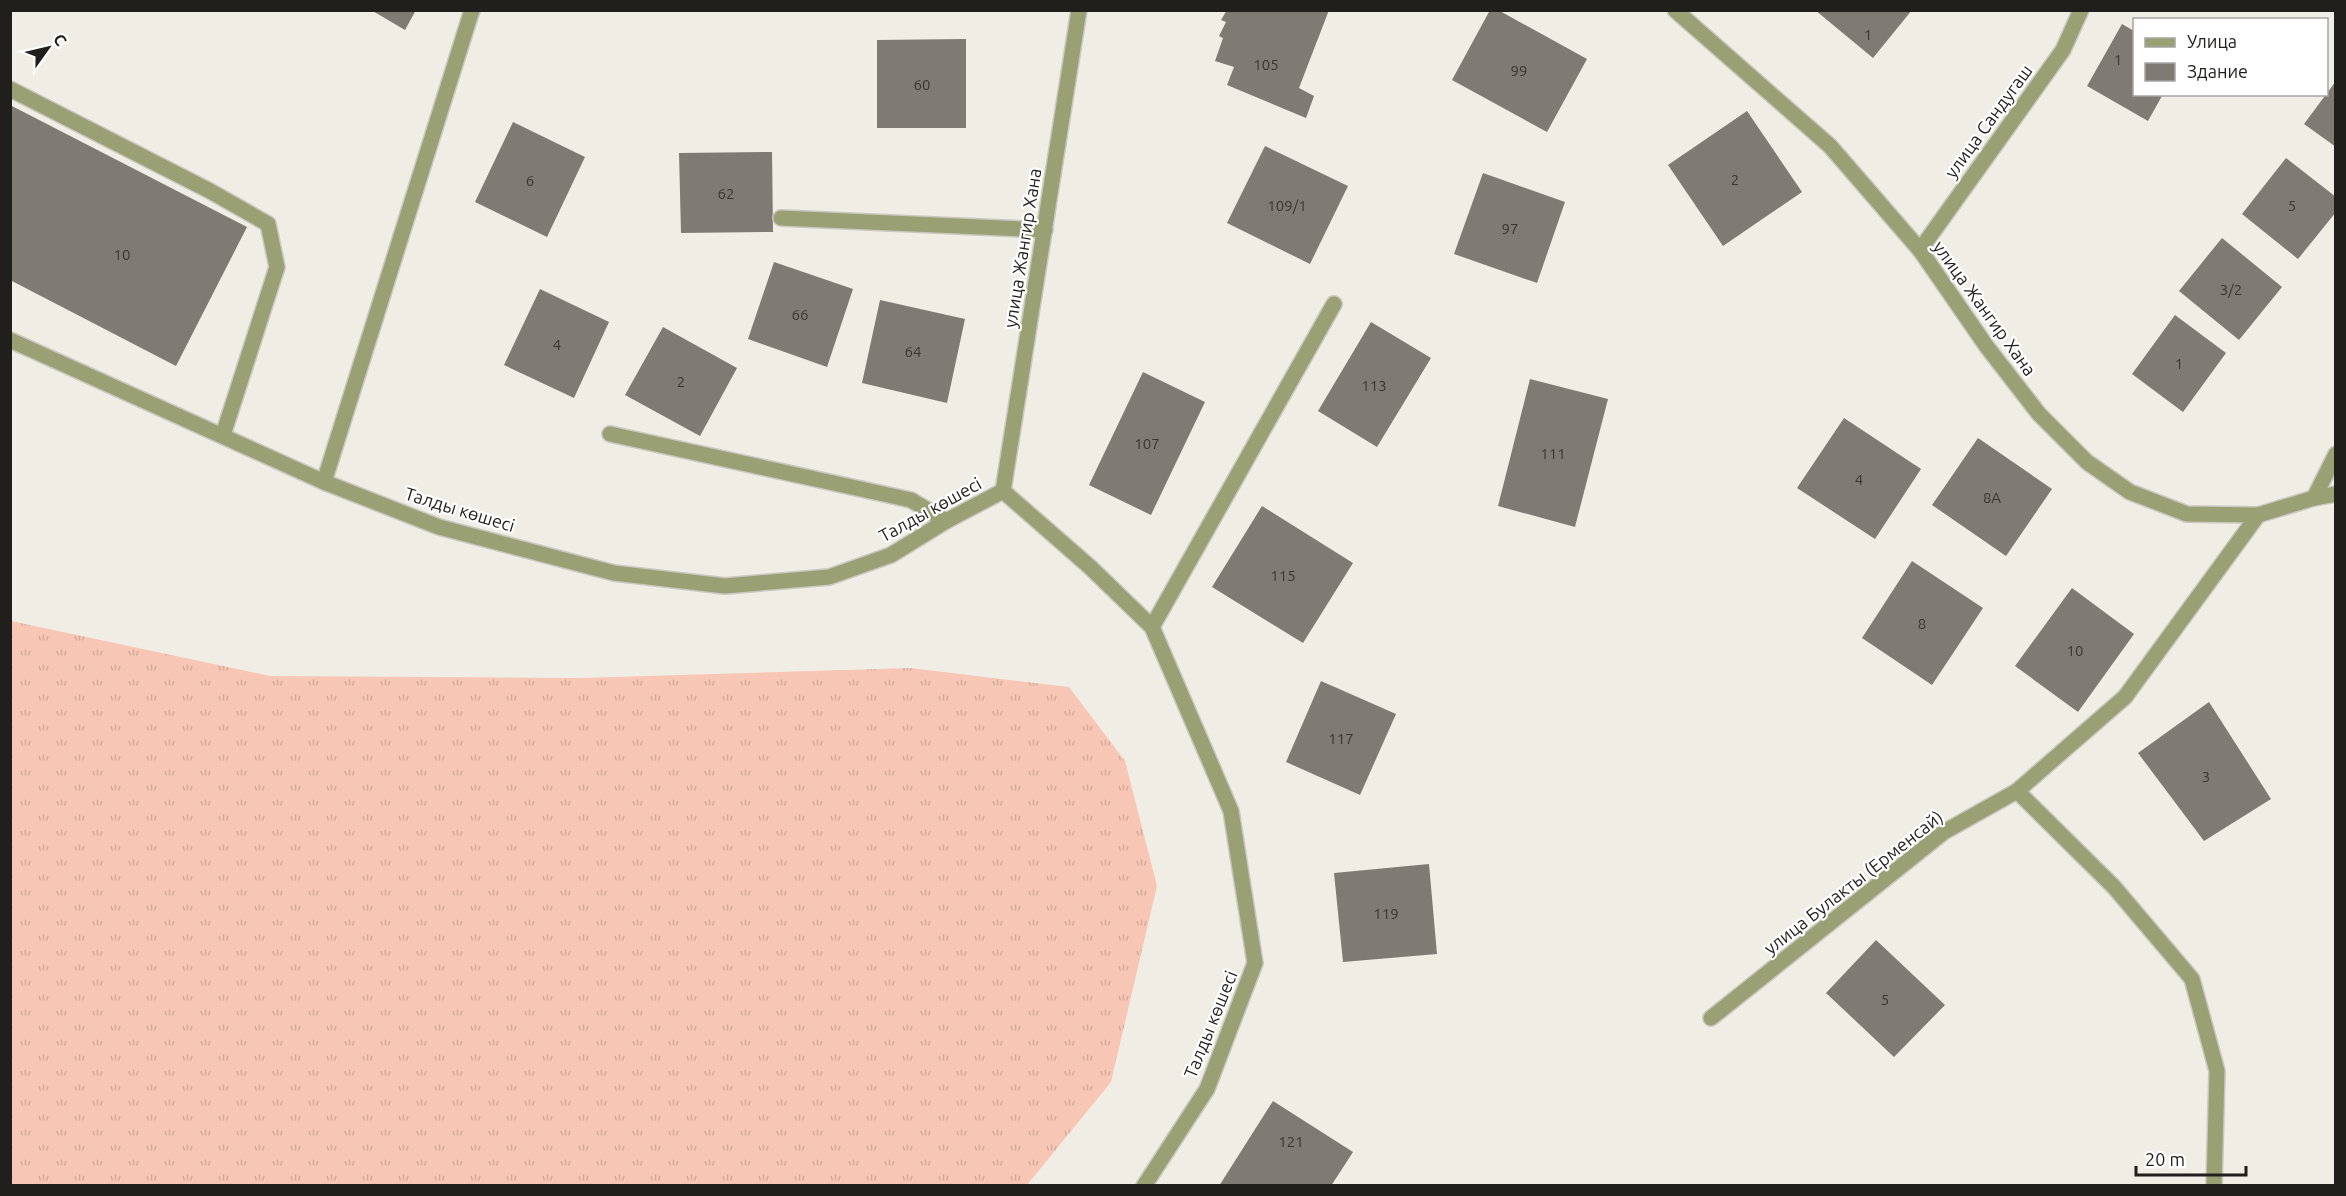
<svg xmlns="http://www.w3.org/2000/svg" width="2346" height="1196" font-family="Ubuntu,sans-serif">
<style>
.grass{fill:url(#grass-tufts)}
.building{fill:#807a75}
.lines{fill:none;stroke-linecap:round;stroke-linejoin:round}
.service-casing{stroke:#cbc8c1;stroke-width:18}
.minor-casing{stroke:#cbc8c1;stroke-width:18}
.tertiary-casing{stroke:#cbc8c1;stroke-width:18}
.service{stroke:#99a174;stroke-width:15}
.minor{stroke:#99a174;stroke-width:15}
.tertiary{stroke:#99a174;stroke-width:15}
.labels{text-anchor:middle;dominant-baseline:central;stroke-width:4.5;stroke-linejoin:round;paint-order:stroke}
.number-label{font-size:15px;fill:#383632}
.street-label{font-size:18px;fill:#201f1c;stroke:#fff}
</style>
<defs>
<pattern id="grass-tufts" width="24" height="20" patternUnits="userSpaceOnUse" patternTransform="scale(1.5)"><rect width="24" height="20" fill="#f8c6b5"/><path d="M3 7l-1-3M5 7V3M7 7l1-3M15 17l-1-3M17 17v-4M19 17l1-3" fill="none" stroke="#d4aa9b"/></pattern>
</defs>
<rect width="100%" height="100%" fill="#f0ede5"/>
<path class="grass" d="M11,621L270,676L581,678L910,668L1069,687L1125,761L1157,886L1111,1082L1027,1185H11Z"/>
<g class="building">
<path d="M371,10H416L405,30Z"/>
<path d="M1227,10H1329L1299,88L1314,96L1306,118L1227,85L1234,67L1215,61L1223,38L1219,36L1226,22L1221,20Z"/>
<path d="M1490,10H1498L1587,59L1547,132L1452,80Z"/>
<path d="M1815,10H1912L1873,58Z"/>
<path d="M2122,24L2134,31V94H2163L2148,121L2087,86Z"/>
<path d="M966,39V128H877V40Z"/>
<path d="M2336,81V147L2304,124Z"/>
<path d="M10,105L247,227L176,366L10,280Z"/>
<path d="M1747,111L1802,192L1723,246L1668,165Z"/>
<path d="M513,122L585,157L547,237L475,202Z"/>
<path d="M1265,146L1348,186L1310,264L1227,223Z"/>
<path d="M772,152L773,232L681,233L679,153Z"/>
<path d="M2286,158L2336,197V212L2298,259L2242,214Z"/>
<path d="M1483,173L1565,202L1537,283L1454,254Z"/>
<path d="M2222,238L2282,287L2239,340L2179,291Z"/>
<path d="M774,262L853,289L827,367L748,339Z"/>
<path d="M540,289L609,322L574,398L504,365Z"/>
<path d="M880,300L965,319L947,403L862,383Z"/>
<path d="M2175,315L2226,353L2183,412L2132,374Z"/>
<path d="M1371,322L1431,358L1377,447L1318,411Z"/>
<path d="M663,327L737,368L700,436L625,395Z"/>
<path d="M1143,372L1205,402L1151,515L1089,485Z"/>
<path d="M1530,379L1608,399L1575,527L1498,506Z"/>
<path d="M1844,418L1921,469L1875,539L1797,488Z"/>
<path d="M1978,438L2052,489L2006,556L1932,505Z"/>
<path d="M1262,506L1353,563L1303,643L1212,587Z"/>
<path d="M1912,561L1983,608L1932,685L1862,638Z"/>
<path d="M2072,588L2134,634L2078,712L2015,666Z"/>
<path d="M1321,681L1396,714L1360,795L1286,762Z"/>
<path d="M2209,702L2271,799L2204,841L2138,753Z"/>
<path d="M1429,864L1437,954L1343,962L1334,873Z"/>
<path d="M1876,940L1945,1005L1894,1057L1826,993Z"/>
<path d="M1273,1101L1353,1152L1331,1186H1219Z"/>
</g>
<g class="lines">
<defs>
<g id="service">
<path d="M10,89L210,191L268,224L277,267L223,435"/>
<path d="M781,218L1045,230"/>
<path d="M610,434L911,500L946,521"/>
</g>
<g id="minor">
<path d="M1920,250L2063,50L2081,10"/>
<path d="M324,482L472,10"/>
<path d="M1003,491L1090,567L1152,627L1231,811L1255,963L1207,1089L1144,1186"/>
<path d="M2314,498L2336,454"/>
<path d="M1152,627L1334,304"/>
<path d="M2017,791L2114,887L2192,979L2217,1071L2214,1186"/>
<path d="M1711,1018L1944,832L2017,791L2125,697L2258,515"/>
</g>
<g id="tertiary">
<path d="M1675,10L1830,146L1920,250L1987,347L2039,414L2087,462L2130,492L2187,514L2258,515L2314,498L2336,494"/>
<path d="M10,340L324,482L439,527L614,573L725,586L829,577L891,555L946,521L1003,491L1079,10"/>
</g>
</defs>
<use href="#service" class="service-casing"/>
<use href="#minor" class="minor-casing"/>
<use href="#tertiary" class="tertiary-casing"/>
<use href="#service" class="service"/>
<use href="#minor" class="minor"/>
<use href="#tertiary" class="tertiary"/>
</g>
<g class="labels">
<g class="number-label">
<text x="1868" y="34">1</text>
<text x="2118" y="59">1</text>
<text x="1266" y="64">105</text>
<text x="1519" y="70">99</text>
<text x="922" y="84">60</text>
<text x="1735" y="179">2</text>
<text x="530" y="180">6</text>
<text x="726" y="193">62</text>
<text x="1287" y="205">109/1</text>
<text x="2292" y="205">5</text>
<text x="1510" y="228">97</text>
<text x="122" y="254">10</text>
<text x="2231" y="289">3/2</text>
<text x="800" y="314">66</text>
<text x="557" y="344">4</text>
<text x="913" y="351">64</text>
<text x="2179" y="363">1</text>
<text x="681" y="381">2</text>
<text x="1374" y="385">113</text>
<text x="1147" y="443">107</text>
<text x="1553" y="453">111</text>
<text x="1859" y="479">4</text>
<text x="1992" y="497">8А</text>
<text x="1283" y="575">115</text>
<text x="1922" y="623">8</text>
<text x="2075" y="650">10</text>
<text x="1341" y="738">117</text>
<text x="2206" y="776">3</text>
<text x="1386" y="913">119</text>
<text x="1885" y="999">5</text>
<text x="1291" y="1141">121</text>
</g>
<g class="street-label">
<text transform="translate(1988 121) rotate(-54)">улица Сандугаш</text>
<text transform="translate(1022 248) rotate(-81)">улица Жангир Хана</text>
<text transform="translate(1985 308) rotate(54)">улица Жангир Хана</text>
<text transform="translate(460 509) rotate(17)">Талды көшесі</text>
<text transform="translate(930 509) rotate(-29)">Талды көшесі</text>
<text transform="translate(1853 882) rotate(-38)">улица Булакты (Ерменсай)</text>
<text transform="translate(1210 1024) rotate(-68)">Талды көшесі</text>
</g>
</g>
<rect width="2346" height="1196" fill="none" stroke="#201f1c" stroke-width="24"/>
<rect x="2133" y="18" width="195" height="78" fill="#ffffff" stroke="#a6a5a4" stroke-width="1.5"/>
<rect x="2145" y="38" width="30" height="9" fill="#99a174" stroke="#a6a5a4" stroke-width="1.5"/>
<text x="2187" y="48" font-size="18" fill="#201f1c">Улица</text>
<rect x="2145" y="63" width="30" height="18" fill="#807a75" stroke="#a6a5a4" stroke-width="1.5"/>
<text x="2187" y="78" font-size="18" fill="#201f1c">Здание</text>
<g transform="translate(48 48) rotate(56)" stroke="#ffffff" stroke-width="4.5" paint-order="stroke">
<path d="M0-4.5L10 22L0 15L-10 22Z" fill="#201f1c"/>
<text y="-9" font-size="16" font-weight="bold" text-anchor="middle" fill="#201f1c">С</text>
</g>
<path d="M2136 1166v9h110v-9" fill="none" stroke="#201f1c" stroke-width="3"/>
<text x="2145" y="1166" font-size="18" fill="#201f1c" stroke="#ffffff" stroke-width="4.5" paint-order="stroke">20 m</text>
</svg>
